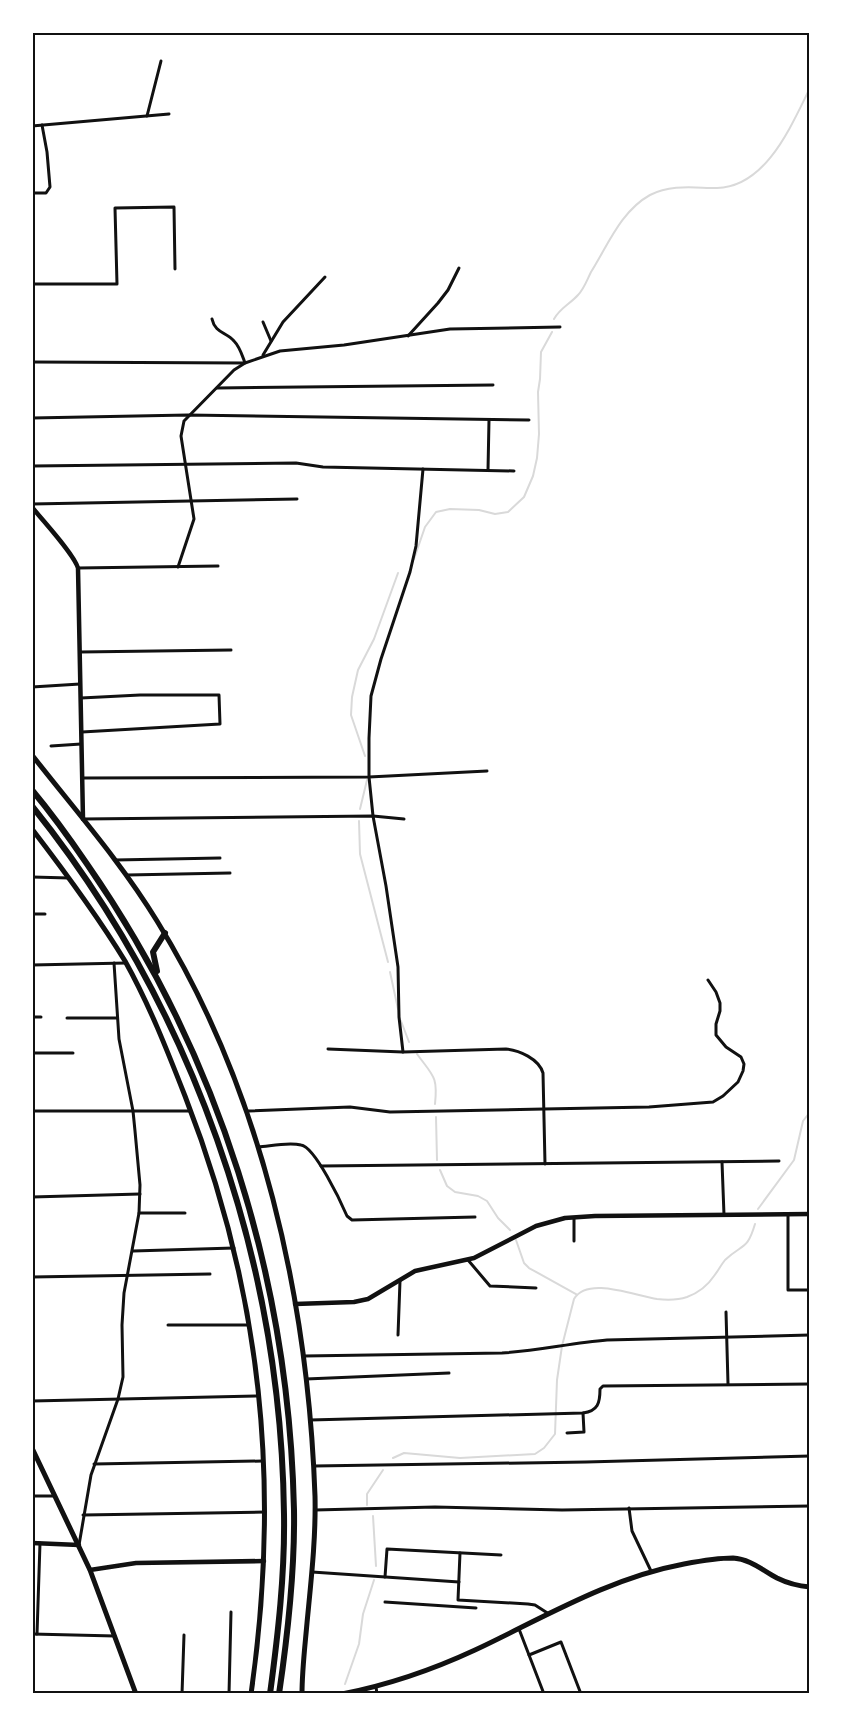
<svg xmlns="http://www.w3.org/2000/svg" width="842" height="1726" font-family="'Exo 2',sans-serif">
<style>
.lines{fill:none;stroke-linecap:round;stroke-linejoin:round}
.stream{stroke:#d9d9d9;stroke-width:2}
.minor{stroke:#111;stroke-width:3}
.tertiary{stroke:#111;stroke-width:4.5}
.secondary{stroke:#111;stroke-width:5}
.motorway{stroke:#111;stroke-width:6}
.neatline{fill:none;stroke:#111;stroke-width:2}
</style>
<rect width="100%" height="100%" fill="#fff"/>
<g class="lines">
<g class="stream">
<path d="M554,319C560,308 570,304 578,295C584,289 587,280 591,272C608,245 621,211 650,195C672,184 694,188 717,188C766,187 791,126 810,88"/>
<path d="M414,559L425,527L436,512L450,509L479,510L495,514L508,512L524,497L533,476L537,458L539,434L538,392L540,379L541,352L552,332"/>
<path d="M365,756L351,715L352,697L358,670L374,639L398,573"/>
<path d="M360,809L367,780"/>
<path d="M359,821L360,854L388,962"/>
<path d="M390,972L398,1009"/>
<path d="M401,1021L409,1042"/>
<path d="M417,1054C433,1076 438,1076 435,1104"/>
<path d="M436,1117L437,1160"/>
<path d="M440,1170L447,1186L455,1192L478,1196L487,1201L498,1218L510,1230"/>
<path d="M758,1209L794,1160L803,1121L810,1112"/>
<path d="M516,1240L524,1263L529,1268L576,1294"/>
<path d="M393,1458L404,1453L460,1458L535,1454L544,1448L555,1434L557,1380L562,1346L574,1299C588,1276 635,1296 657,1299C666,1300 678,1300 687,1297C698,1293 708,1285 714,1276C718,1271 721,1265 725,1260C743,1243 747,1251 755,1224"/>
<path d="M367,1505V1494L383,1470"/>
<path d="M373,1516L376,1566"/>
<path d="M345,1684L359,1644L363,1614L374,1580"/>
</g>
<g class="minor">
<path d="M147,116L161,61"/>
<path d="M32,126L169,114"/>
<path d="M32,193H46L50,187L47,152L42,125"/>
<path d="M32,284H117L115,208L174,207L175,269"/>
<path d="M263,322L271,341"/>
<path d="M408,336L438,303L448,290L459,268"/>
<path d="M263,355L283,322L325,277"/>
<path d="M32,362L245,363C242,355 240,347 234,341C226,332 215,333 212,319"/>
<path d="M217,388L493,385"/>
<path d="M32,418L188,415L529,420"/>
<path d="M32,466L296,463L323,467L514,471"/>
<path d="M488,470L489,420"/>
<path d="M32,504L297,499"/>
<path d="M178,567L194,519L181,436L184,421L234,370L245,363L280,351L344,345L450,329L560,327"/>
<path d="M78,568L218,566"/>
<path d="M80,652L231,650"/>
<path d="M32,687L80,684"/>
<path d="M81,698L140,695H219L220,724L82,732"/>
<path d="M51,746L81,744"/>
<path d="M83,778L369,777L487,771"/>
<path d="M83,819L373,816L404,819"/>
<path d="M115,860L220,858"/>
<path d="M127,875L230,873"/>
<path d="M32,877L69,878"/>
<path d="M32,914H45"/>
<path d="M32,965L126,963"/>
<path d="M32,1017H41"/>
<path d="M67,1018H117"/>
<path d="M328,1049L403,1052L506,1049C519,1050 539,1059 543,1073L545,1164"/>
<path d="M403,1052L399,1017L398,967L386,886L373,816L369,777V738L371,696L381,659L410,572L416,546L423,469"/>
<path d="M32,1053H73"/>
<path d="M32,1111H191"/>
<path d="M248,1111L350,1107L390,1112L544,1109L649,1107L713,1102L723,1096L738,1082L743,1071L744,1064L741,1057L726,1047L716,1035V1024L720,1011V1003L716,992L708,980"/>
<path d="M258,1147C271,1146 288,1142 301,1145C315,1147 341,1202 347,1216L352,1220L475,1217"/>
<path d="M722,1162L724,1215"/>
<path d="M321,1166L779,1161"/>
<path d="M32,1197L140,1194"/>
<path d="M139,1213H185"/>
<path d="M788,1214V1290H810"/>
<path d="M574,1218V1241"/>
<path d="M133,1251L234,1248"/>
<path d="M468,1260L490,1286L536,1288"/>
<path d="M32,1277L210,1274"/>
<path d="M726,1312L728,1384"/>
<path d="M168,1325H249"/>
<path d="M398,1335L400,1281"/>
<path d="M304,1356L502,1353C537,1351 571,1343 607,1340L810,1335"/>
<path d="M306,1379L449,1373"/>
<path d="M32,1401L259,1396"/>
<path d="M310,1420L583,1413C598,1411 600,1403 600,1389L603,1386L810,1384"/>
<path d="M567,1433L584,1432L583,1413"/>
<path d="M94,1464L263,1461"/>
<path d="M314,1466L586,1462L810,1456"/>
<path d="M32,1496H55"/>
<path d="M629,1508L632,1531L651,1571"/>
<path d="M315,1510L435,1507L562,1510L810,1506"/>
<path d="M83,1515L265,1512"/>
<path d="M79,1545L91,1475L118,1399L123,1377L122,1325L124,1293L139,1213L140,1185L135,1131L133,1111L119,1039L114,963"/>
<path d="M460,1553L458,1600L528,1604L535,1605L549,1614"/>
<path d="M312,1572L459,1582"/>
<path d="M385,1577L387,1549L501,1555"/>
<path d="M385,1602L476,1608"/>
<path d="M519,1629L544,1694"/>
<path d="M32,1634L115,1636"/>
<path d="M37,1634L40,1543"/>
<path d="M529,1655L561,1642L581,1694"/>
<path d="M376,1687L377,1694"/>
<path d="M182,1694L184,1635"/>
<path d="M229,1694L231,1612"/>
</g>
<g class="tertiary">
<path d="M32,507C43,521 74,554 78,568L83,819"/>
<path d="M295,1304L354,1302L368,1299L415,1271L474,1258L536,1226L565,1218L595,1216L810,1214"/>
<path d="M32,1543L79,1545"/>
<path d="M90,1570L136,1563L264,1561"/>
</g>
<g class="secondary">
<path d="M32,755C75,810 121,862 157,921C262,1091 308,1299 315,1496C316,1538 311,1581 307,1623C305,1646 302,1670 302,1694"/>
<path d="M32,829C65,872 97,915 125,961C149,1004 167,1050 185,1096C262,1293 281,1485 251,1694"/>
<path d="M32,1448L90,1570L136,1694"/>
<path d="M342,1694C388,1685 432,1670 475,1650C543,1618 609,1578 684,1564C700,1561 716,1558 733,1558C750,1559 762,1570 777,1578C787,1583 798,1586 810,1587"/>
</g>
<g class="motorway">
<path d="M32,790C52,814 70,839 87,864C219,1054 289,1279 294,1510C295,1572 288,1633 279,1694"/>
<path d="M32,806C192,1005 281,1259 284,1514C285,1574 278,1634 270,1694"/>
<path d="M157,971L153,952L165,933"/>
</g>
</g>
<rect width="842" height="1726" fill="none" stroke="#ffffff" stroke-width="68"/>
<rect x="34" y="34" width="774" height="1658" class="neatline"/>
</svg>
